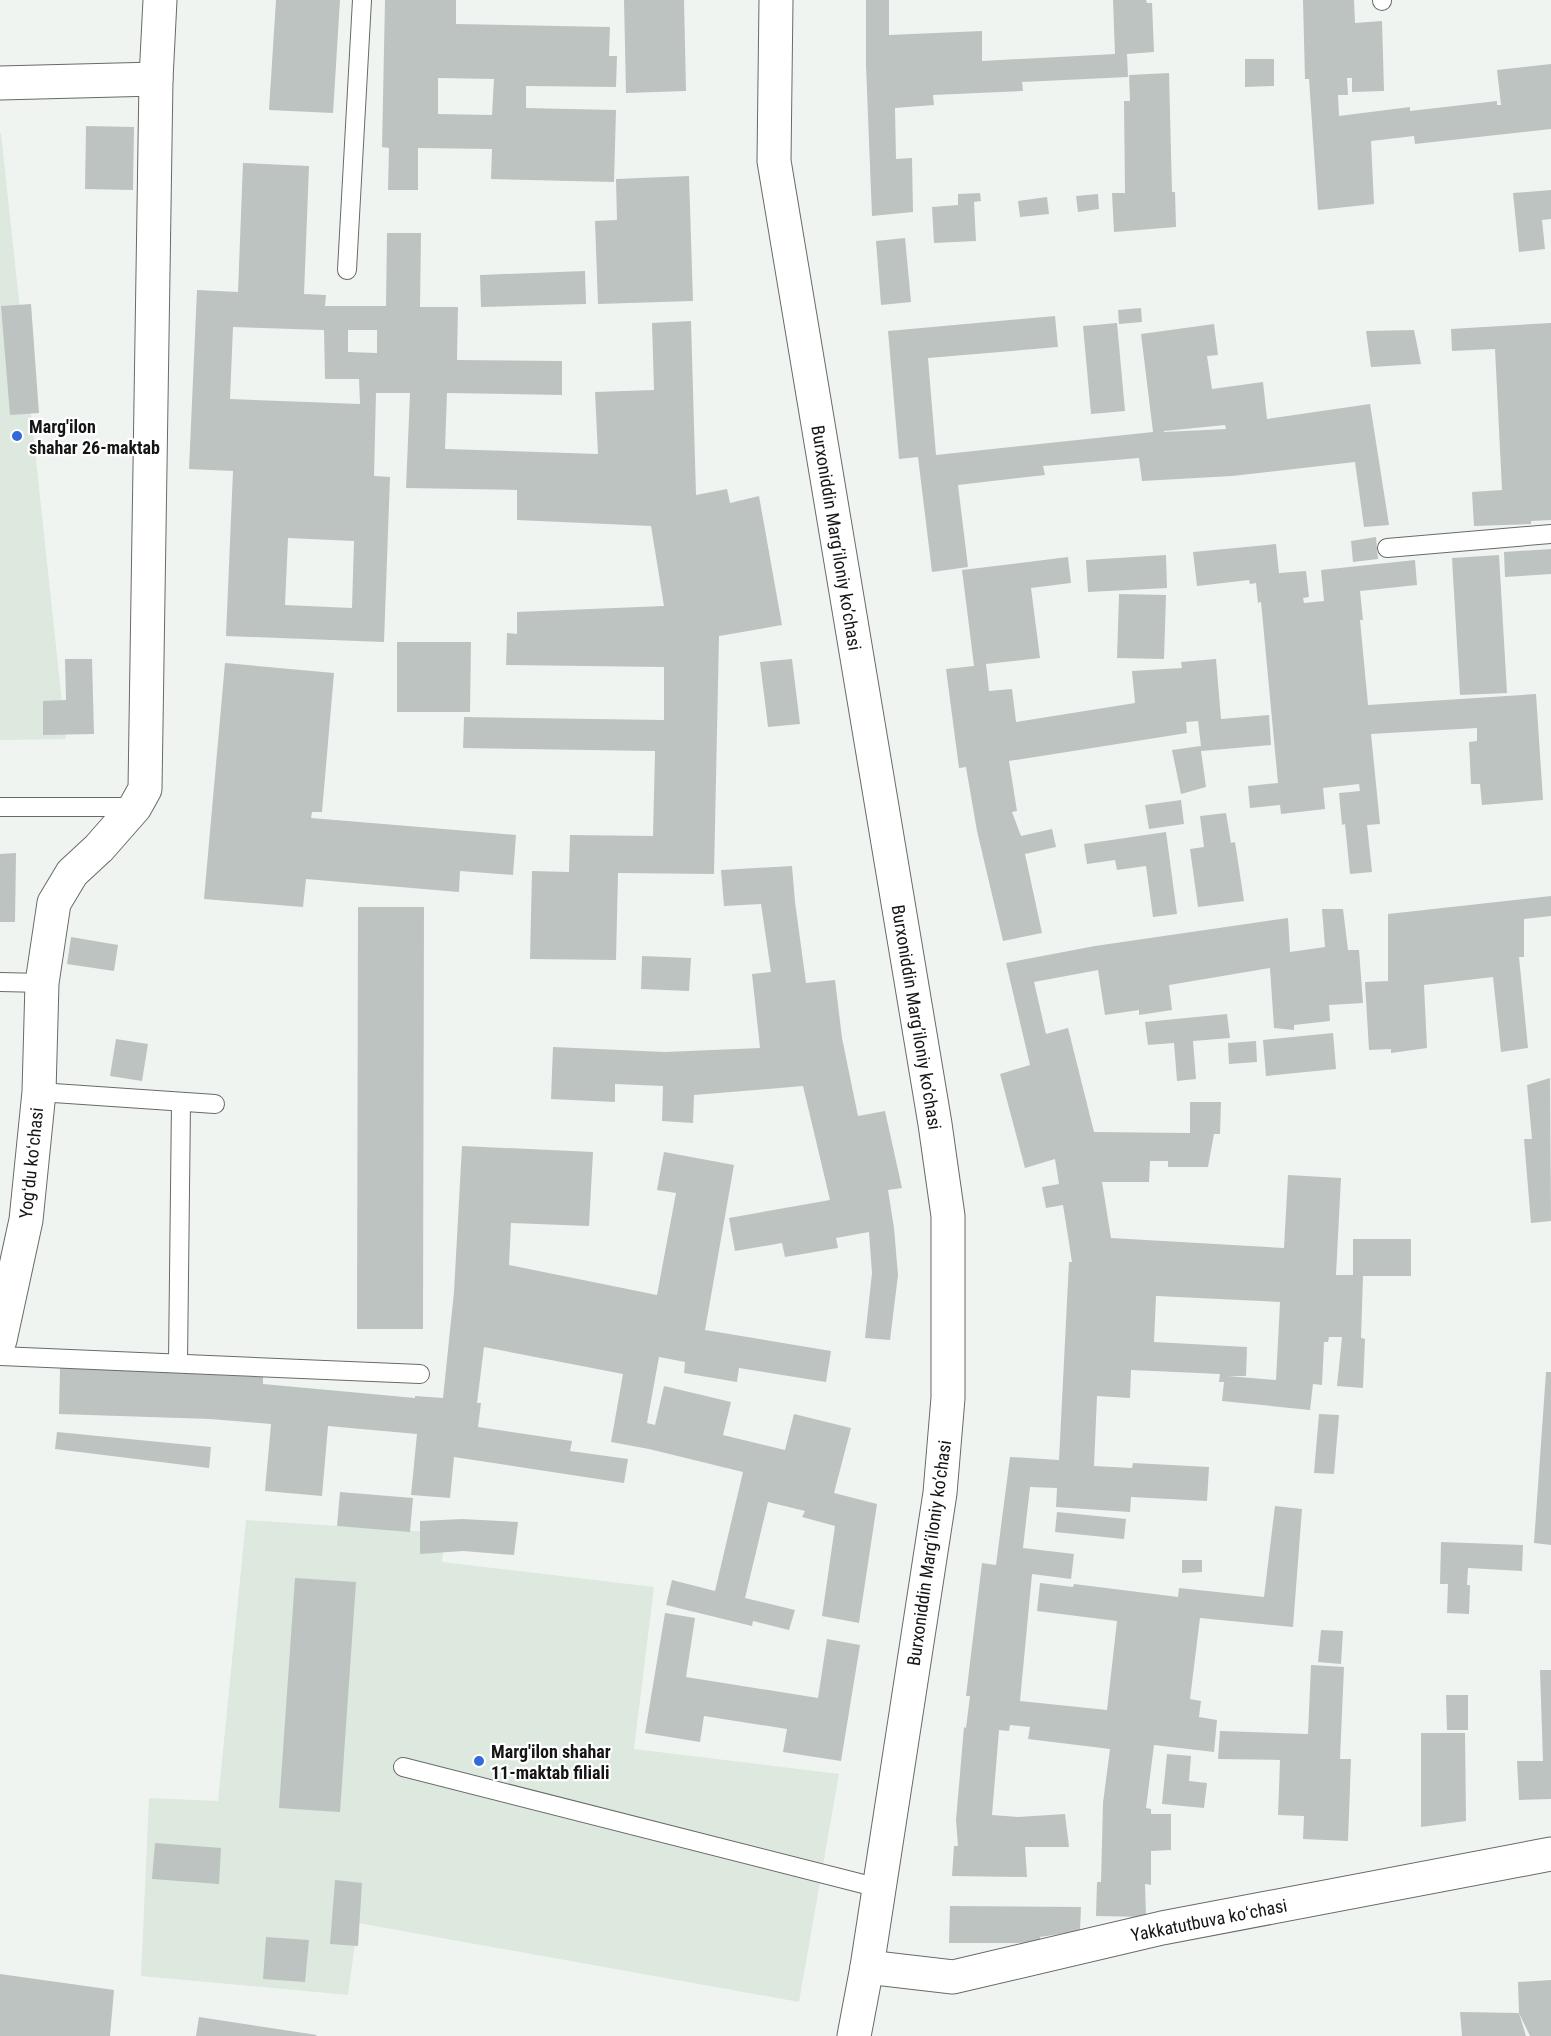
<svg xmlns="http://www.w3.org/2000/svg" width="1551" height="2036" font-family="'Roboto Condensed',sans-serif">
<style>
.built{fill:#dde8df}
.building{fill:#bdc3c1;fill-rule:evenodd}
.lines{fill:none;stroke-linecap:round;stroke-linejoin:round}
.service-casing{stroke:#676b68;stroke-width:20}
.minor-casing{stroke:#676b68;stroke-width:35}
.primary-casing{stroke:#676b68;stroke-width:35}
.service{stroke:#fff;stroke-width:18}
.minor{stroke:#fff;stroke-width:33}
.primary{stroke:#fff;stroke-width:33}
.poi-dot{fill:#306bd9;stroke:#fff;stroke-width:2}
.labels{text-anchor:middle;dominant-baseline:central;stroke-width:4.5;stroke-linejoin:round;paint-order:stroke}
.poi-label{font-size:18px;font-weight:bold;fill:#141514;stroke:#fff;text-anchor:start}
.street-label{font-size:18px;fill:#141514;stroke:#fff}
</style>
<rect width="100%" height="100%" fill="#f0f4f0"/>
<g class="built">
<path d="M0,133H1L66,739L0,740Z"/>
<path d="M246,1520L445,1533L442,1562L654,1587L634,1749L839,1774L799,2002L358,1923L348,1995L141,1976L149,1798L218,1801Z"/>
</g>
<g class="building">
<path d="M276,0H340L333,113L269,110Z"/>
<path d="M385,0H456V24L610,27L609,56H617L616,87L526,86V108L616,110L614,182L491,179L492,149L418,148V190H388L389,148L382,147ZM438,78L494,79L492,115L438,114Z"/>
<path d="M624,0H684L686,91L626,93Z"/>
<path d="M866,0H889V35L982,31V61L1115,54L1113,0H1146L1147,3H1152L1154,52L1127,54L1128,77L1022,82L1023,91L933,95L934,105L895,108L896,159L912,158L913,212L872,216L866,66Z"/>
<path d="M1303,0H1354L1355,23L1382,21L1384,91L1352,92V78H1347L1348,95H1338L1339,116L1410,107V111L1497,101V105H1501L1497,70L1551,64V129L1415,144L1414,136L1371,141L1374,204L1318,210L1309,79H1305Z"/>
<path d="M1245,59H1274V86L1245,87Z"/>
<path d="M1169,73L1172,192H1175L1176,227L1114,232L1112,193H1125L1124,101H1130L1129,75Z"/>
<path d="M86,126L134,127L133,190L85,189Z"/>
<path d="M243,163L309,166L304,294L326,295L325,306H386L387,233H421L420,307H458L457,360L562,361V395L447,393L445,449L598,454L595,392L654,390L652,323L691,321L696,495L727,489L730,503L759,496L782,625L719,636L714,874L618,873L616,960L530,959L532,871L569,872L570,835L653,836L655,751L463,748L464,717L664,720V667L506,665L507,633L517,634V612L664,606L651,526L517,520V490L406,488L410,393H376L374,476L390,477L384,642L226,636L233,471L189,469L197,290L238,292ZM233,327L324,330L325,379H359L360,404L230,399ZM348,330H377V353L348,352ZM288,538L354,541L352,608L285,605Z"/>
<path d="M689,176L693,301L598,304L595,221L617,220L616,179Z"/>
<path d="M1551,190V219L1542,220L1545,249L1519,252L1513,193Z"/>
<path d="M980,193L981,201L974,202L976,241L934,243L932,207L958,205V194Z"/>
<path d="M1098,194L1099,209L1078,212L1076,196Z"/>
<path d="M1047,197L1049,214L1020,217L1018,201Z"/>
<path d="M905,238L911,302L881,305L876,241Z"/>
<path d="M585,271L586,304L481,307L480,275Z"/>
<path d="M31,304L39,413L10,415L1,306Z"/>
<path d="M1141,308L1142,322L1119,324L1118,310Z"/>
<path d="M1055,316L1058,347L928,358L936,455L1153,432L1141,334L1214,324L1218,355L1207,356L1212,389L1263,382L1267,419L1370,404L1389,525L1364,527L1355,462L1232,476L1142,481L1139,458L1043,466L1045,475L958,485L968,567L932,572L918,457L899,459L888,331ZM1225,425L1226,429L1164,432V431Z"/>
<path d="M1117,323L1125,411L1091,414L1083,326Z"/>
<path d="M1551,323V520L1531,521V524L1474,526L1472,492L1502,490L1495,349L1452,351L1451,329Z"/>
<path d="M1414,330L1421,364L1371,367L1366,331Z"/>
<path d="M1376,537L1378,559L1353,562L1351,541Z"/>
<path d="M1276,544L1279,573L1306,571L1309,597L1303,598L1304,603L1324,601L1321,570L1415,560L1417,585L1360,591L1363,620H1360L1368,705L1536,694L1543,800L1482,805L1480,784H1471L1469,742L1477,741V728L1371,734L1380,824L1367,825L1372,872L1350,874L1345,824L1342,825L1339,793L1360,791L1359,784L1323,788L1325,809L1281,814L1280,805L1250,808L1248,786L1278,783L1261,602L1258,603L1256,583L1250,584L1249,580L1197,586L1193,552Z"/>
<path d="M1551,549V574L1505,577L1504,552Z"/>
<path d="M1166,555L1167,588L1088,592L1086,560Z"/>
<path d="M1499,555L1507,693L1460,695L1452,558Z"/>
<path d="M1068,557L1071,583L1031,588L1040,658L986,664L989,691L1012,689L1016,722L1135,703L1132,671L1182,668L1181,662L1216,659L1221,719L1269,715L1271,745L1201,751L1206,787L1181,794L1172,750L1201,746L1198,721L1186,722L1187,733L1009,761L1017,811L1012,812L1021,836L1052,829L1056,847L1025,854L1042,933L1003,941L977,831L966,767L959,768L946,669L974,666L962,570Z"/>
<path d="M1119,594L1166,595L1164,659L1117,658Z"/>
<path d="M397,642H471L470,712H397Z"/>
<path d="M65,659H92L94,734L43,735V701L66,700Z"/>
<path d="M792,659L800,724L768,727L760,662Z"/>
<path d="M225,663L334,673L322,812H312L311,818L516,835L513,875L460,871L459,892L306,879L303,907L204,899Z"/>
<path d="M1181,800L1184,824L1149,829L1145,805Z"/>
<path d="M1226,813L1231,843L1235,842L1244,901L1198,907L1190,849L1204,847L1200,816Z"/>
<path d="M1166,832L1177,914L1153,917L1146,866L1117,870L1115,860L1087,864L1084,844Z"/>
<path d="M16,853L15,922H0V854Z"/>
<path d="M792,866L795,902L806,983L835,980L842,1038L858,1116L885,1111L902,1188L888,1190L894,1228L898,1275L890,1340L865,1338L872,1273L869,1232L836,1238L838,1248L785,1257L782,1243L735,1251L729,1218L830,1200L803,1086L694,1095L693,1123L662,1121L663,1086L615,1084V1102L551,1099L553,1047L665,1052L760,1048L752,974L771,972L761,904L724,906L721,870Z"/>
<path d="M1551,896V916L1524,919V957H1519L1528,1048L1501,1052L1493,977L1424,985L1427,1048L1391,1053V1049L1369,1050L1365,982L1388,981V914Z"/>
<path d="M358,907H424L423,1329H357Z"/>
<path d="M1322,909H1343L1348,950H1359L1363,1003L1329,1005L1330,1021L1294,1025V1030L1274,1028L1270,968L1169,985L1172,1010L1139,1015V1010L1105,1015L1098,970L1034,982L1046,1034L1068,1028L1094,1132L1190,1133V1102H1221L1220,1134H1214L1208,1167H1168V1161H1150L1149,1182H1102L1111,1238L1284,1248L1288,1175L1341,1178L1336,1275H1353V1239H1411V1276H1363L1361,1338L1365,1339L1363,1388L1337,1386L1342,1337H1329L1328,1342H1324L1322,1385L1313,1384L1310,1410L1222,1401L1224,1382H1219L1220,1374L1131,1370L1130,1398L1097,1396L1094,1466L1132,1468L1133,1463L1209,1467L1207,1501L1131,1497L1130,1512L1056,1507L1057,1488L1030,1487L1023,1548L1074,1554L1071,1579L1032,1574L1020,1701L1107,1710L1117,1621L1037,1611L1040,1583L1073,1587L1074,1584L1178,1597L1179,1588L1264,1597L1275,1506L1302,1509L1293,1627L1200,1618L1190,1699L1201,1701L1199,1717L1217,1720L1214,1752L1154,1745L1146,1808L1151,1809V1814H1171V1850L1151,1851V1885L1145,1884L1146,1917L1096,1916L1097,1882H1101L1103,1803L1110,1749L1028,1739L1030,1727L1010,1725L1009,1731L999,1730L992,1815L1018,1817L1065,1814L1069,1847H1025L1027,1877L952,1876L954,1846H958L956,1820L964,1727L966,1728L970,1696H966L982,1563L996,1565L1010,1457L1059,1460L1069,1262H1072L1063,1205L1046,1208L1042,1187L1059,1184L1055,1159L1025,1168L1000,1074L1030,1065L1006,963L1095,946L1288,918L1290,952L1325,947ZM1156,1296L1280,1302L1276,1380L1228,1376H1246L1247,1347L1154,1342Z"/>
<path d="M71,937L118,945L114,971L67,964Z"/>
<path d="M642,956L691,958L689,991L641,989Z"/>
<path d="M1227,1014L1230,1038L1193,1041L1196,1079L1177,1081L1174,1043L1148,1045L1145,1022Z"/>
<path d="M1333,1033L1336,1069L1266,1076L1263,1040Z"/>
<path d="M116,1039L148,1044L142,1081L110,1076Z"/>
<path d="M1256,1041L1257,1062L1229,1064L1228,1043Z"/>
<path d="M1550,1078L1551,1221L1531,1223L1524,1139H1532L1527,1085Z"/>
<path d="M462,1146L593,1152L589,1226L511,1223L509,1265L657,1295L676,1193L657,1190L664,1152L734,1165L705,1330L831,1351L826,1382L739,1368L737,1382L684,1373L685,1362L659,1357L647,1423L655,1425L664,1386L731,1402L723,1435L785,1450L794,1414L851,1428L834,1493L877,1504L859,1623L822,1616L835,1526L802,1517L805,1511L768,1502L745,1598L795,1610L789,1630L753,1621L752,1626L666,1605L672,1580L715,1591L743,1472L649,1449L611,1442L623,1374L484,1347L477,1403H481L478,1427L572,1441L570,1451L628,1459L624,1483L454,1457L450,1498L411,1495L417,1434L328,1426L322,1496L265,1491L271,1424L210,1419L59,1414L60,1368L263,1377V1384L415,1398V1396L443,1398L454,1292Z"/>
<path d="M1546,1372H1551V1545L1534,1543Z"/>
<path d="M1319,1414L1339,1415L1334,1474L1314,1473Z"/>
<path d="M57,1432L211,1447L209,1468L55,1449Z"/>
<path d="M340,1492L413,1498L410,1532L337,1526Z"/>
<path d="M1057,1512L1126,1519L1124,1539L1055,1532Z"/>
<path d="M462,1519L518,1522L514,1555L463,1551L420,1554V1521Z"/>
<path d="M1441,1542L1523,1545L1522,1571L1468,1568L1467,1585H1470L1469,1614L1447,1613L1448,1584H1440Z"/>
<path d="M1182,1560H1202V1572L1182,1573Z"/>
<path d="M295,1578L356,1582L340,1812L279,1808Z"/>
<path d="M665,1613L695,1618L686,1677L818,1698L827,1639L860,1645L841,1761L783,1752L787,1729L704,1716L700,1742L645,1733Z"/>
<path d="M1321,1630L1343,1631L1341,1664L1318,1662Z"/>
<path d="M1311,1665L1344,1667L1340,1759H1351L1348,1841L1303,1839L1304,1816L1278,1815L1280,1760L1218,1759L1220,1731L1308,1734Z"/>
<path d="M1540,1670H1551V1799L1519,1800L1517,1761H1543Z"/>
<path d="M1446,1695H1468V1730H1447Z"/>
<path d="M1421,1733H1465L1466,1821L1421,1827Z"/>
<path d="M1167,1754L1191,1756L1189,1781L1207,1783L1204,1808L1162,1804Z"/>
<path d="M155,1843L221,1848L219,1884L152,1879Z"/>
<path d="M335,1880L362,1883L358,1946L330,1944Z"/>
<path d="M950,1906L1081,1907L1080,1931L1040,1937V1942L1017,1943H949Z"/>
<path d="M266,1937L309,1940L305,1982L263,1979Z"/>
<path d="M0,1974L114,1990L110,2036H0Z"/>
<path d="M1551,1980V2036H1530L1519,2013L1518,1982Z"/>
<path d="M1460,2012L1519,2013L1526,2036H1462Z"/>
<path d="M199,2017L317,2035L316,2036H196Z"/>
</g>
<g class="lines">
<defs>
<g id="service">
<path d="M1382,0V1"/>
<path d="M347,270L362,0"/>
<path d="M1387,548L1551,534"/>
<path d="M0,807H135"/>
<path d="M0,982L42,983"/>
<path d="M39,1092L215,1104"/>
<path d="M0,1356L420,1374"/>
<path d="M178,1363L181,1102"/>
<path d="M403,1767L879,1888"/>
</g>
<g id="minor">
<path d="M0,83L156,79"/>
<path d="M0,1340L26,1220L39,1092L42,983L54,903L72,873L99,848L135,807L145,789L156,79L160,0"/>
<path d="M867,1967L953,1977L1162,1928L1551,1854"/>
</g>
<g id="primary">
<path id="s1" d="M776,0L774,161L935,1124L948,1216V1398L940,1493L867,1967L854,2036"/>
</g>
</defs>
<use href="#service" class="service-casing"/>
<use href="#minor" class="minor-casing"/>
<use href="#primary" class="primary-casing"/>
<use href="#service" class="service"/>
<use href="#minor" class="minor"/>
<use href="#primary" class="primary"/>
</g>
<g class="poi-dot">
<circle cx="17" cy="436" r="6"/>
<circle cx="479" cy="1761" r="6"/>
</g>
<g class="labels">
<g class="poi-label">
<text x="29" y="426">Marg'ilon<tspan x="29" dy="21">shahar 26-maktab</tspan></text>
<text x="491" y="1751">Marg'ilon shahar<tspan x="491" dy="21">11-maktab filiali</tspan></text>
</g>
<g class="street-label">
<text stroke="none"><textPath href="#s1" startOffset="543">Burxoniddin Marg’iloniy ko’chasi</textPath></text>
<text stroke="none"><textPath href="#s1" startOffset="1029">Burxoniddin Marg’iloniy ko’chasi</textPath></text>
<text transform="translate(31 1163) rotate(-84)">Yogʻdu koʻchasi</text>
<text transform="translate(929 1553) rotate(-82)">Burxoniddin Marg’iloniy ko’chasi</text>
<text transform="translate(1209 1920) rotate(-11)">Yakkatutbuva koʻchasi</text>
</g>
</g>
</svg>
